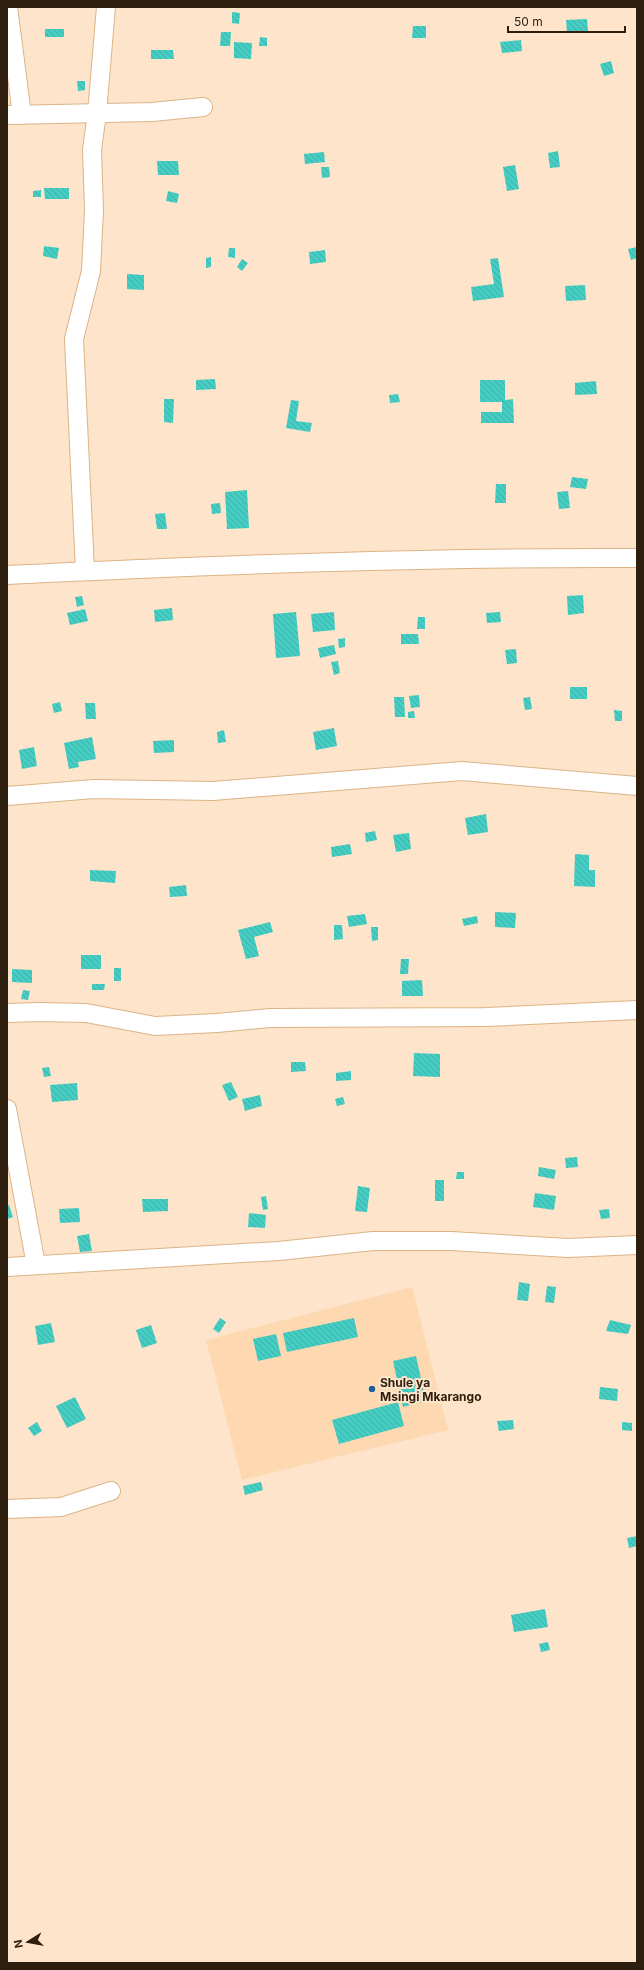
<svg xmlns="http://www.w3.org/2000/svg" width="644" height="1970" font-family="Inter,sans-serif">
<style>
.built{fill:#fed8b0}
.building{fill:url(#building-back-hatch)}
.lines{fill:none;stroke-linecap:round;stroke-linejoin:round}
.street-casing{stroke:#dcb388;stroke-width:20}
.street{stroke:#fff;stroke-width:18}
.poi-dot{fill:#206096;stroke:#fde4ca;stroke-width:1.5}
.labels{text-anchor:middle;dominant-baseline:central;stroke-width:4;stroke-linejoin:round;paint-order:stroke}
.poi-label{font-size:12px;font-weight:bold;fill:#2e1e0d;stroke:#fde4ca;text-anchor:start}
</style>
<defs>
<pattern id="building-back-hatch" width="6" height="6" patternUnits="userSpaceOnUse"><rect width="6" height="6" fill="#45cdc3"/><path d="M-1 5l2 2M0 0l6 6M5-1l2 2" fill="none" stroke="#3db0a6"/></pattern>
</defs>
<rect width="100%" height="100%" fill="#fde4ca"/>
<path class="built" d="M412,1287L448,1430L242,1480L206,1340Z"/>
<g class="building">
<path d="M232,12L240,13L239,24L232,23Z"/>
<path d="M587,19L588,32L567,33L566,20Z"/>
<path d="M413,26H426V38H412Z"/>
<rect x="45" y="29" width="19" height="8"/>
<path d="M221,32H231L230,46H220Z"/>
<path d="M260,37L267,38V46H259Z"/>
<path d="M521,40L522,51L502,53L500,42Z"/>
<path d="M234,42L252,43L251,59L234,58Z"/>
<path d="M151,50H173L174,59H151Z"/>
<path d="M611,61L614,73L604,76L600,64Z"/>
<path d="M77,81H85V90L78,91Z"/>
<path d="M558,151L560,167L550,168L548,153Z"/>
<path d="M324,152L325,162L305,164L304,154Z"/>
<path d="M157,161H178L179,175H158Z"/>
<path d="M515,165L519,189L507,191L503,167Z"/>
<path d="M321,167H329L330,177L322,178Z"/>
<path d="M44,188H69V199H45Z"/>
<path d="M41,190V197H33V191Z"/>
<path d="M168,191L179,194L177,203L166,201Z"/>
<path d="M44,246L59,248L57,259L43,256Z"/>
<path d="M637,247V258L631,260L628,249Z"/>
<path d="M229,248H235V258L228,257Z"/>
<path d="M325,250L326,262L310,264L309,252Z"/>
<path d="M211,257V267L206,268V258Z"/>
<path d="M498,258L504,297L473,301L471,287L494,284L490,259Z"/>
<path d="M242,259L248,263L242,271L237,267Z"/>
<path d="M127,274L144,275V290L127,289Z"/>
<path d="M585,285L586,300L566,301L565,286Z"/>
<path d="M215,379L216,389L196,390V380Z"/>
<path d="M480,380H505V400L513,399L514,423H481V412H502V402H480Z"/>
<path d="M596,381L597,394L575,395V383Z"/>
<path d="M398,394L400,402L390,403L389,395Z"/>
<path d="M164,399H174L173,423L164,422Z"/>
<path d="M291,400L299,401L296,421L312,423L310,432L286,428Z"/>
<path d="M572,477L588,479L586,489L570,487Z"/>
<path d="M496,484H506V503H495Z"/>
<path d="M247,490L249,528L227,529L225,492Z"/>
<path d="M568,491L570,508L559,509L557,492Z"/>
<path d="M220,503L221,513L212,514L211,504Z"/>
<path d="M165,513L167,529H157L155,514Z"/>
<path d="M583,595L584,613L568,615L567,596Z"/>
<path d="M82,596L84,605L77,607L75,597Z"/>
<path d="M172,608L173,620L155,622L154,610Z"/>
<path d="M85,609L88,621L70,625L67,613Z"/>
<path d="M296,612L300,656L276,658L273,614Z"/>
<path d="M334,612L335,630L313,632L311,614Z"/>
<path d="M500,612L501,622L487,623L486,613Z"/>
<path d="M418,617H425V629H417Z"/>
<path d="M401,634H418L419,644H401Z"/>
<path d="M345,638V647L339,648L338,639Z"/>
<path d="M334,645L336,654L320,658L318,648Z"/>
<path d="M516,649L517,663L507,664L505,650Z"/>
<path d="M338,661L340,673L334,675L331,662Z"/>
<rect x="570" y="687" width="17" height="12"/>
<path d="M419,695L420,707L411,708L409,696Z"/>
<path d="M394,697H404L405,717H395Z"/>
<path d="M530,697L532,709L525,710L523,698Z"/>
<path d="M60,702L62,711L54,713L52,704Z"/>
<path d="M85,703H95L96,719H86Z"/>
<path d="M614,710L622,711V721H615Z"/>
<path d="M414,711L415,718H408V712Z"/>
<path d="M334,728L337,746L316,750L313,732Z"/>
<path d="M224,730L226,742L218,743L217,732Z"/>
<path d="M92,737L96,759L78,762L79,767L69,769L64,743Z"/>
<path d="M174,740V752L154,753L153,741Z"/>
<path d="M34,747L37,766L22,769L19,750Z"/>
<path d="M486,814L488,832L468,835L465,818Z"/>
<path d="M375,831L377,840L366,842L365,833Z"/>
<path d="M409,833L411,849L396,852L393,835Z"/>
<path d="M350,844L352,854L332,857L331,847Z"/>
<path d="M575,854L589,855V870H595V887L574,886Z"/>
<path d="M90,870L116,871L115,883L90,881Z"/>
<path d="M186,885L187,896L170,897L169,887Z"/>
<path d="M495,912L516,913L515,928L495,927Z"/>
<path d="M365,914L367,924L349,927L347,916Z"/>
<path d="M477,916L478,923L464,926L462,919Z"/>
<path d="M270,922L273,932L254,937L259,956L246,959L238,930Z"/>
<path d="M334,925H342L343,939L334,940Z"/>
<path d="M371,927H378V940L372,941Z"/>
<rect x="81" y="955" width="20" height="14"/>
<path d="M401,959H409L408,974H400Z"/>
<rect x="114" y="968" width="7" height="13"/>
<path d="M12,969L32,970V983L12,982Z"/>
<path d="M422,980L423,996H402V981Z"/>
<path d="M92,984H105L104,990H92Z"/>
<path d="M23,990L30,991L28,1000L21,999Z"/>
<path d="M414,1053L440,1054V1077L413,1076Z"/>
<path d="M291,1062H305L306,1071L291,1072Z"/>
<path d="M49,1067L51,1076L44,1077L42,1068Z"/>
<path d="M351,1071V1080L336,1081V1073Z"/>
<path d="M231,1082L238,1097L229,1101L222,1085Z"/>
<path d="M77,1083L78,1100L52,1102L50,1085Z"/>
<path d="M260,1095L262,1106L245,1111L242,1099Z"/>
<path d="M343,1097L345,1104L337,1106L335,1099Z"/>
<path d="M577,1157L578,1167L566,1168L565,1158Z"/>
<path d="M539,1167L556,1170L554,1179L538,1176Z"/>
<path d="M457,1172H464V1179H456Z"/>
<rect x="435" y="1180" width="9" height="21"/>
<path d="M358,1186L370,1188L367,1212L355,1211Z"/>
<path d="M535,1193L556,1196L554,1210L533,1207Z"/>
<path d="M266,1196L268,1209L263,1210L261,1197Z"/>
<path d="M142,1199H168V1211L143,1212Z"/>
<path d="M9,1205L13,1217L7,1219V1206Z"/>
<path d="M79,1208L80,1222L60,1223L59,1209Z"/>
<path d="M609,1209L610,1218L601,1219L599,1210Z"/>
<path d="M249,1213L266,1215L265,1228L248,1227Z"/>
<path d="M89,1234L92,1251L80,1252L77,1236Z"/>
<path d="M519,1282L530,1284L528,1301L517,1300Z"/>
<path d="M547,1286L556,1287L554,1303L545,1302Z"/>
<path d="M220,1318L226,1322L219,1333L213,1329Z"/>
<path d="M354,1318L358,1337L287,1352L283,1333Z"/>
<path d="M610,1320L631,1325L628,1334L606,1331Z"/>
<path d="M51,1323L55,1342L38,1345L35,1326Z"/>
<path d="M151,1325L157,1343L142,1348L136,1330Z"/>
<path d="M276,1334L281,1356L258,1361L253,1339Z"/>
<path d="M416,1356L426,1401L403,1407L393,1361Z"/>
<path d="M600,1387L618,1389L617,1401L599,1399Z"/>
<path d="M75,1397L86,1419L67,1428L56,1406Z"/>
<path d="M398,1402L404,1426L339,1444L332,1420Z"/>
<path d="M513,1420L514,1429L499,1431L497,1421Z"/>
<path d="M37,1422L42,1431L34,1436L28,1428Z"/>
<path d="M622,1422L632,1423V1431L622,1430Z"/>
<path d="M261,1482L263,1490L245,1495L243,1486Z"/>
<path d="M637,1536V1546L629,1548L627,1538Z"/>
<path d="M545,1609L548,1627L514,1632L511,1615Z"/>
<path d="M548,1642L550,1650L541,1652L539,1644Z"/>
</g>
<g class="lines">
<defs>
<g id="street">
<path d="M8,7L22,115"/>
<path d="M7,115L152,112L203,107"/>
<path d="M85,571L74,339L91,271L94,210L92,150L97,113L106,7"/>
<path d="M7,575C217,565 427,557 637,558"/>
<path d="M7,796L94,789L213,791L462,771L637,786"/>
<path d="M7,1013L40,1012L86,1013L155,1026L217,1023L270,1018L486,1017L637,1010"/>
<path d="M7,1109L36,1265"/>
<path d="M7,1267L279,1251L373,1241H451L568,1248L637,1245"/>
<path d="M7,1509L61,1507L111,1491"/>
</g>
</defs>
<use href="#street" class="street-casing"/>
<use href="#street" class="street"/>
</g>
<circle class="poi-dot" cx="372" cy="1389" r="4"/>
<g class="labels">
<g class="poi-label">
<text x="380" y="1382">Shule ya<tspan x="380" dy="14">Msingi Mkarango</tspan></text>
</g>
</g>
<rect width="644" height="1970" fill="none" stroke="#2e1e0d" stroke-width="16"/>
<g transform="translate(28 1942) rotate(259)" stroke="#fde4ca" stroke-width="3" paint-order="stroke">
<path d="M0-3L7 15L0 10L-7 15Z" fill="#2e1e0d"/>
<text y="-6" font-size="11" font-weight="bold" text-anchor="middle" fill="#2e1e0d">N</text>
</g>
<path d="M508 26v6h117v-6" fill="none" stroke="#2e1e0d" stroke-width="2"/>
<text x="514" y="26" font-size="12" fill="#2e1e0d" stroke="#fde4ca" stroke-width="3" paint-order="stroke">50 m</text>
</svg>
